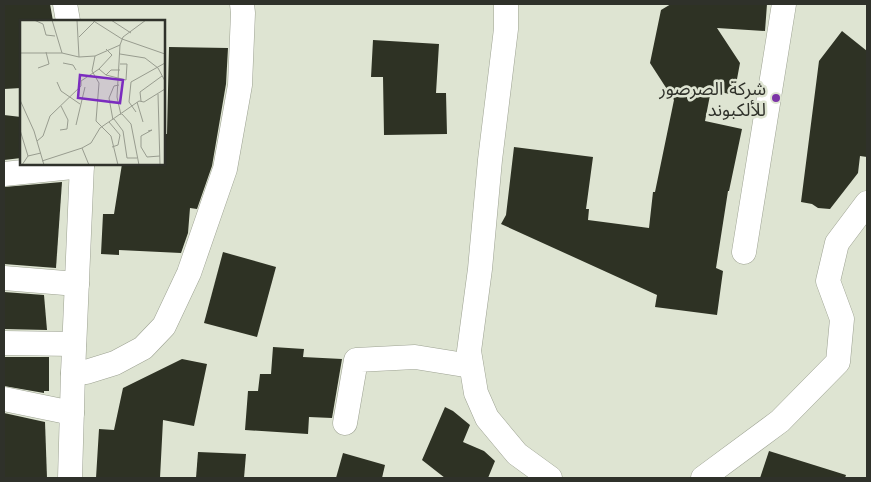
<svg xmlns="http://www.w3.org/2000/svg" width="871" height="482" font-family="'Work Sans','Noto Sans Arabic',sans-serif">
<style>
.building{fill:#2e3224}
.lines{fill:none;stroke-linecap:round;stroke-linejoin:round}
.minor-casing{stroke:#9da292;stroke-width:25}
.minor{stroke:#fff;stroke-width:24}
.poi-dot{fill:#7c35a7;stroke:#dee4d2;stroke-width:2}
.labels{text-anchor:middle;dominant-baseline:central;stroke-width:5;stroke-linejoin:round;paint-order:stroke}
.poi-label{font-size:18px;fill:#2f312a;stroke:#dee4d2;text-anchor:end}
.inset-road{fill:none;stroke:#989c8f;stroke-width:1}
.view{fill:#7b2cbf;fill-opacity:0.15;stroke:#7b2cbf;stroke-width:2.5}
.inset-edge{fill:none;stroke:#2f312a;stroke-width:2.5}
</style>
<rect width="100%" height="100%" fill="#dee4d2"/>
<g class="building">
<path d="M4,4H50L53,21H21V88L4,89Z"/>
<path d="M671,4H767L765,31L717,28L740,63L734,95L711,90L705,121L742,129L729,191H728L716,268L723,271L717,315L655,307L657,295L501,224L506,215L514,147L593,157L586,209H589L588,220L649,228L653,192H655L674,100L650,63L661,10Z"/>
<path d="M842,31L867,51V157L860,156L858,173L830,209L818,208L812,204L801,202L819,61Z"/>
<path d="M373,40L439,44L436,93H446L447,134L384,135L383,77H371Z"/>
<path d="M169,47L228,48L226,84L212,166L197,209L190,208L188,233L181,253L119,250V255L101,254L103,214H114L122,164H164V134H167Z"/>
<path d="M4,115L21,117V158L4,160Z"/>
<path d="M62,182L56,268L4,264V187Z"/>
<path d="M223,252L276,267L257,337L204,323Z"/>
<path d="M4,292L44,295L47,330L4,329Z"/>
<path d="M273,347L304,349L303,357L342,359L332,418L309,417L308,434L245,430L248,391H258L260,374H271Z"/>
<path d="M4,357H49V391H44V393L4,386Z"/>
<path d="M182,359L207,364L194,426L163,420L160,478H96L99,429L114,430L123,388Z"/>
<path d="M445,407L453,411L470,425L463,442L484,451L495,461L488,478H445L422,460Z"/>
<path d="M4,413L45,422L47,478H4Z"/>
<path d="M769,451L846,475L845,478H760Z"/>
<path d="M198,452L246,454L244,478H196Z"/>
<path d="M343,453L385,465L382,478H336Z"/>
</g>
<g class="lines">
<defs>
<g id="minor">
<path d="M65,4L68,21"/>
<path d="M506,4V29L490,160L480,269L469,351L476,393L487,418L517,454L550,478"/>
<path d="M4,174L82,166"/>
<path d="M744,252L784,4"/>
<path d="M4,278L77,284"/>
<path d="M4,343L74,344"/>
<path d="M73,373L86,372L115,363L143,348L164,326L189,273L225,169L240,85L243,13L242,4"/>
<path d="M4,399L72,413"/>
<path d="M345,423L356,360L415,357L471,366"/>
<path d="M70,478L73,373L82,164"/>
<path d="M703,478L780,421L838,362L842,319L828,281L837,243L867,203"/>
</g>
</defs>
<use href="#minor" class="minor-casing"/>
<use href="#minor" class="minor"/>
</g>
<circle class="poi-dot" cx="776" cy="98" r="5"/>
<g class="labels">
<g class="poi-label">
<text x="766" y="88">شركة الصرصور<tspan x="766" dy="21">للألكبوند</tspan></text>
</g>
</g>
<g transform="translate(20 20)">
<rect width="145" height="145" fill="#dee4d2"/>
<path class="inset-road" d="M14,0L23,4L26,15L35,16M32,0L42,33L59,37L57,0M72,0L102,19L145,34M91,0L111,13M59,17L74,2M86,29L92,35L79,49L86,55L106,60L107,44H100M0,33H42M100,34L125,38L138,48L145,61M75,36L72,51L79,63L76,101L91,116L98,145M59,37L75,36L100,25M43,43L53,45L56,50M18,48L29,44L26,32M86,55L91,50H100M37,62L41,71L60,84M138,74L140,145M0,80L14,111L24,145M121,81L120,72L142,56M117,82L123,102M116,92L109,82L111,62L145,43M102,94L111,104L119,145M101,95L97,77L100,25L103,17L126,0M94,99L103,111L107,138H117M93,100L89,78L94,66L99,65M89,102L100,115L98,125L92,127M56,105L65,67M0,110L8,136M40,110L47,109L48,100L41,86M128,111L132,110L121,116V127L127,137L140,136M17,121L23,116L30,96L61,66V61L79,49M62,128L69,145M22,141L62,128L71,123L80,108L119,81L124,82L145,69M2,145L8,136L21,133"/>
<path class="view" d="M60,55L103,60L100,83L58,78Z"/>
<rect width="145" height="145" class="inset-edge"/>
</g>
<rect width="871" height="482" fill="none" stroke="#2f312a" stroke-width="10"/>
</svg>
